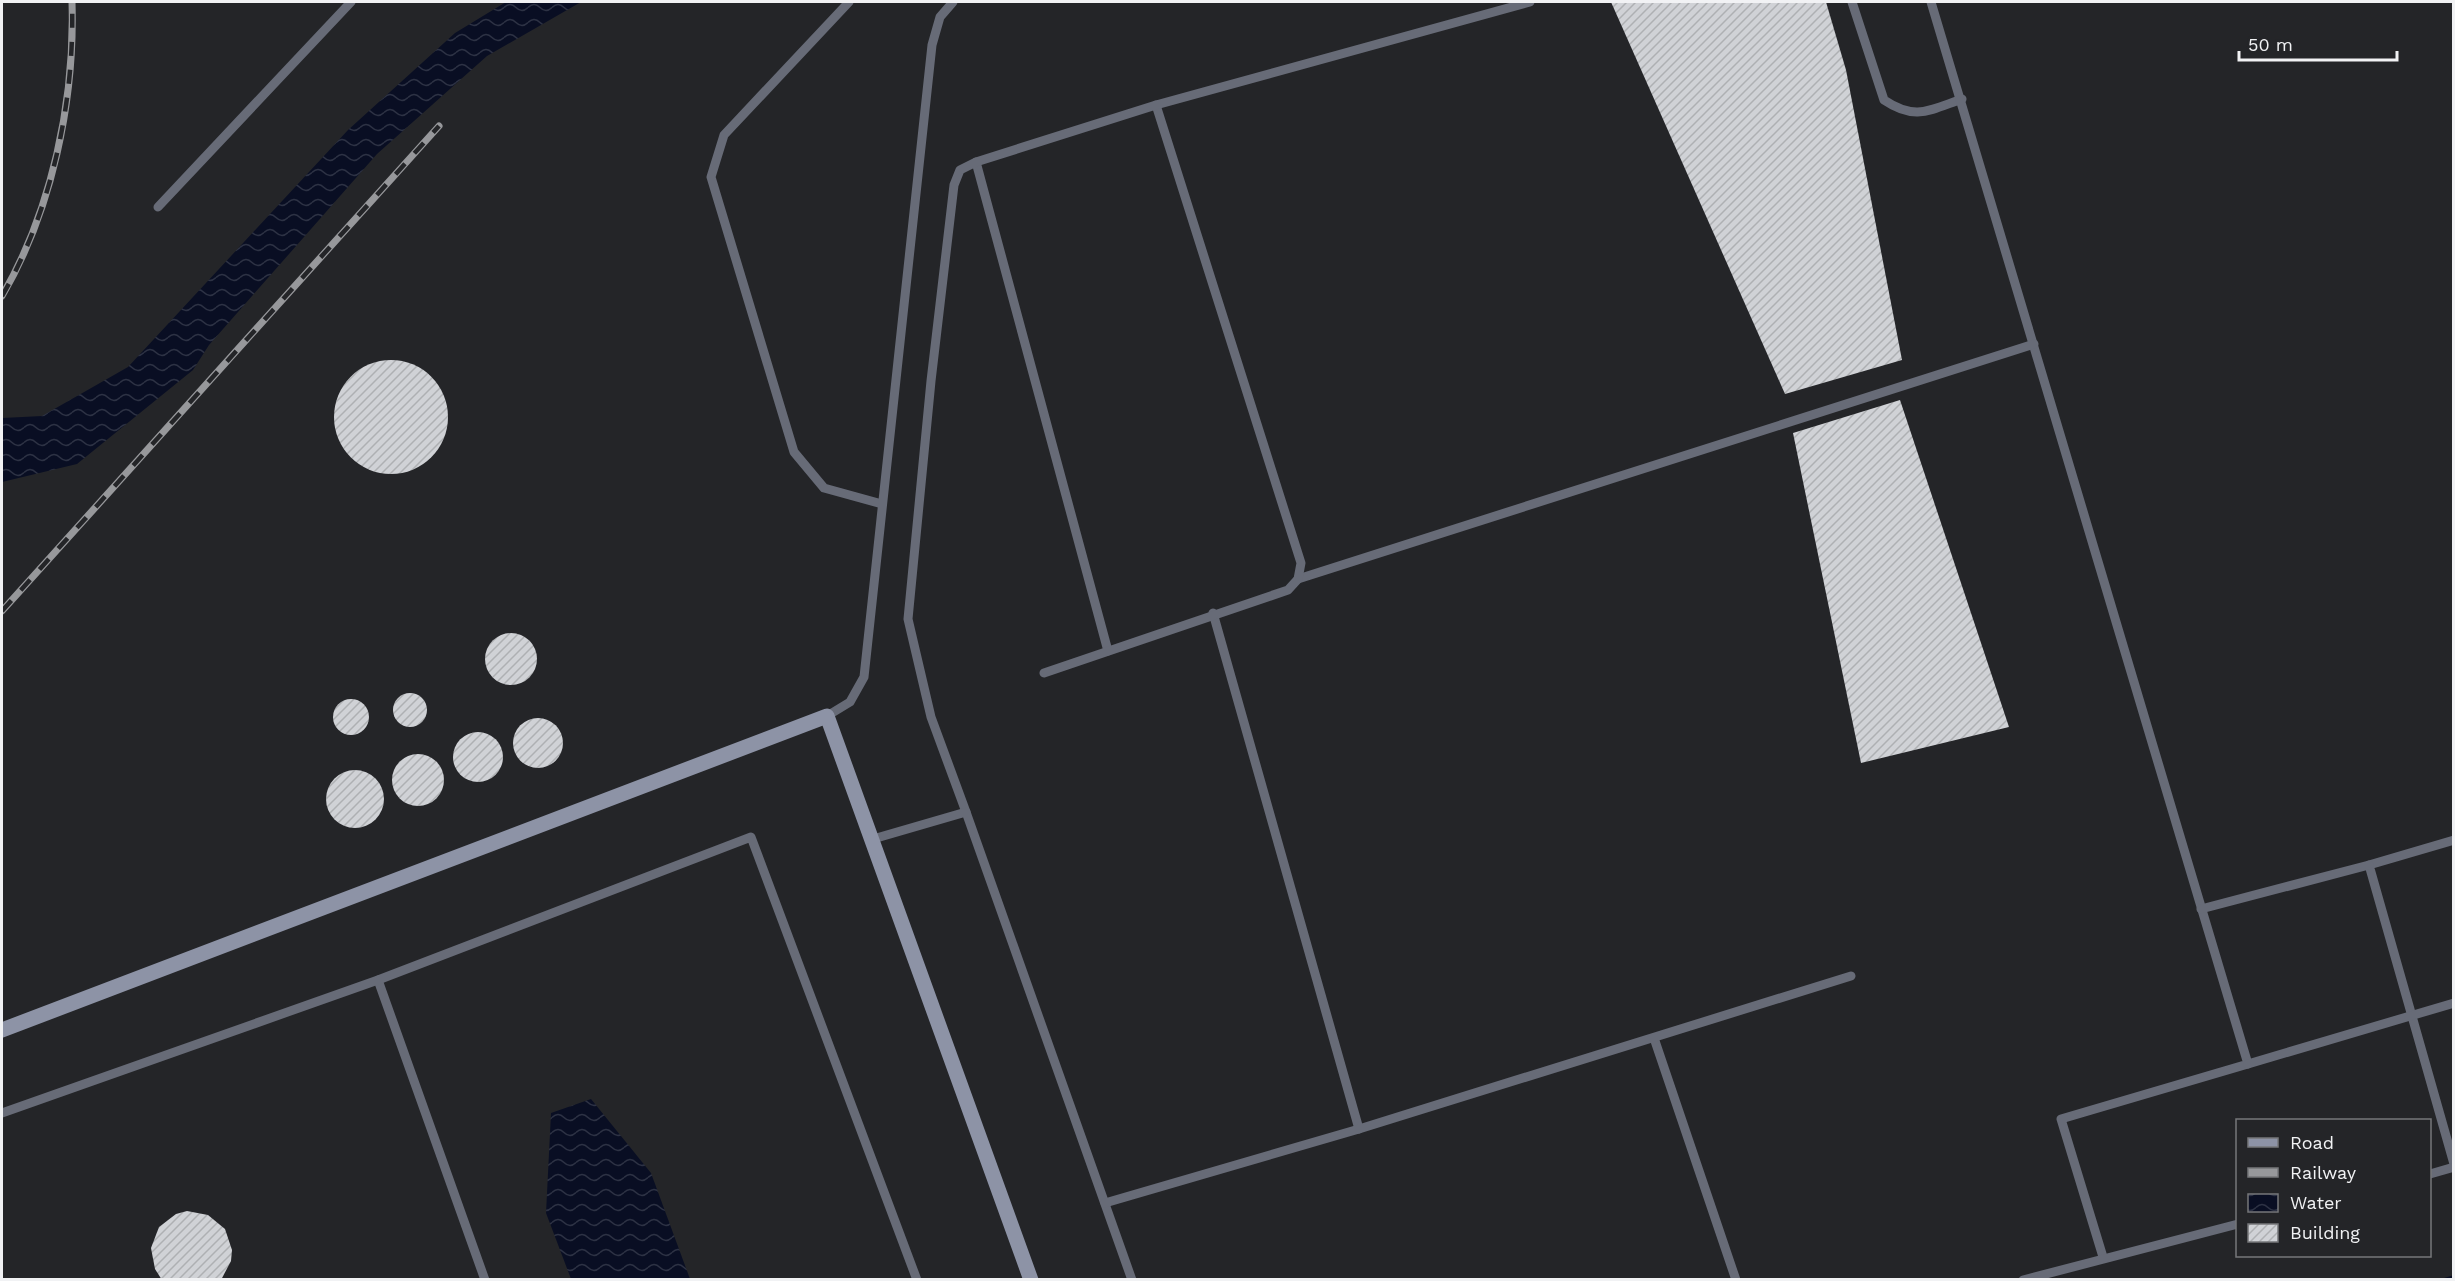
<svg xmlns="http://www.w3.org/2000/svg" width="2455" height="1281" font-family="'Work Sans',sans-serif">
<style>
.water{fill:url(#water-waves)}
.building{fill:url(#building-hatch)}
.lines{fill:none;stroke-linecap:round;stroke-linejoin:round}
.lane{stroke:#676b77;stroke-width:9}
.secondary{stroke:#8d93a6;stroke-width:15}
.rail-casing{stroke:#97989b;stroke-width:7}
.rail{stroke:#242528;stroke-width:4.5;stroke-dasharray:14;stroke-linecap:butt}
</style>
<defs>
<pattern id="water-waves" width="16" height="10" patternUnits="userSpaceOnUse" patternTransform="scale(1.5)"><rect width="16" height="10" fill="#090e23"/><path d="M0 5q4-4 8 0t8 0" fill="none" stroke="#2d3244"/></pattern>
<pattern id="building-hatch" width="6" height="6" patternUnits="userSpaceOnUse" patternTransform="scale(1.5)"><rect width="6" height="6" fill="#d0d2d6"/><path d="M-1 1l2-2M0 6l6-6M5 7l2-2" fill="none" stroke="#aeb0b3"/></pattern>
</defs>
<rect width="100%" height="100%" fill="#242528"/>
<g class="water">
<path d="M506,2H581L487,56L377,154L209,345L193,370L77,464L2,482V418L42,416L128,367L348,130L455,33Z"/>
<path d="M591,1099L651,1173L690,1279H571L546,1213L551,1113Z"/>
<path d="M2454,1275L2453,1280L2290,1279L2444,1278Z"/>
</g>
<g class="building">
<path d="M1611,2H1826L1846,70L1902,360L1785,394Z"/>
<circle cx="391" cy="417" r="57"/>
<path d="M1900,400L2009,727L1861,763L1793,433Z"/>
<circle cx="511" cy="659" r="26"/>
<circle cx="410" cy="710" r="17"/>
<circle cx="351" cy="717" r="18"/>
<circle cx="538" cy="743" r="25"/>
<circle cx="478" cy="757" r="25"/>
<circle cx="418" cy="780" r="26"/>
<circle cx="355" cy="799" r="29"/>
<path d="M187,1211L208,1215L225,1229L232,1250L231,1261L221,1280H162L155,1269L151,1248L159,1227L176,1214Z"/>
</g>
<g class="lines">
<g class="lane">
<path d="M849,2L724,135L711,177L794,452L824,488L882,504"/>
<path d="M1852,2L1884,100C1915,121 1930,110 1962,99"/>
<path d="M1931,2L2248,1064L2061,1119L2103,1257"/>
<path d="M976,162L1108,651"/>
<path d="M158,207L351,2"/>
<path d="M1298,579L2034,344"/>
<path d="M1213,613L1359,1129"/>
<path d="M1044,673L1288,590L1298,579L1301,563L1156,105"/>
<path d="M827,716L850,702L864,677L932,45L940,17L953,2"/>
<path d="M966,812L931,717L908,619L931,381L954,185L960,170L976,162L1156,105L1530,2"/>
<path d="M873,839L966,812L1132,1280"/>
<path d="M2454,840L2369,865L2454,1164"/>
<path d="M2201,909L2369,865"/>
<path d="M378,980L485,1280"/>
<path d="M1654,1038L1736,1280"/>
<path d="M2248,1064L2454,1003"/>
<path d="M2,1113L378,980L751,837L917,1280"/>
<path d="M2430,1174L2454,1167"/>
<path d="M1105,1203L1359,1129L1851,976"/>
<path d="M2023,1280L2238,1224"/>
</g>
<path class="secondary" d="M2,1030L827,716L1031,1280"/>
<defs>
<g id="rail">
<path d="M2,296C52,210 75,101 72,2"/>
<path d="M2,611L439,126"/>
</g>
</defs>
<use href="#rail" class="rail-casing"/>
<use href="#rail" class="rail"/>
</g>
<rect width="2455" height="1281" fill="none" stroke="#f1f2f4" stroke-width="6"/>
<rect x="2236" y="1119" width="195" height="138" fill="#242528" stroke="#76777a" stroke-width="1.5"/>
<rect x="2248" y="1138" width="30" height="9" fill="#8d93a6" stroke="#76777a" stroke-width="1.5"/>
<text x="2290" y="1149" font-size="18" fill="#f1f2f4">Road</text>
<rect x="2248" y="1168" width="30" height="9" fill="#97989b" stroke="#76777a" stroke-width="1.5"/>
<text x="2290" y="1179" font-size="18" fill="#f1f2f4">Railway</text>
<rect x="2248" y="1194" width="30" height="18" fill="url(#water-waves)" stroke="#76777a" stroke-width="1.5"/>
<text x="2290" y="1209" font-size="18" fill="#f1f2f4">Water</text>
<rect x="2248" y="1224" width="30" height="18" fill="url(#building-hatch)" stroke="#76777a" stroke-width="1.5"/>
<text x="2290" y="1239" font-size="18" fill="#f1f2f4">Building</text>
<path d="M2239 51v9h158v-9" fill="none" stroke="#f1f2f4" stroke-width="3"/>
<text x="2248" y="51" font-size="18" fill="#f1f2f4" stroke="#242528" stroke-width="4.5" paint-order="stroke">50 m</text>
</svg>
